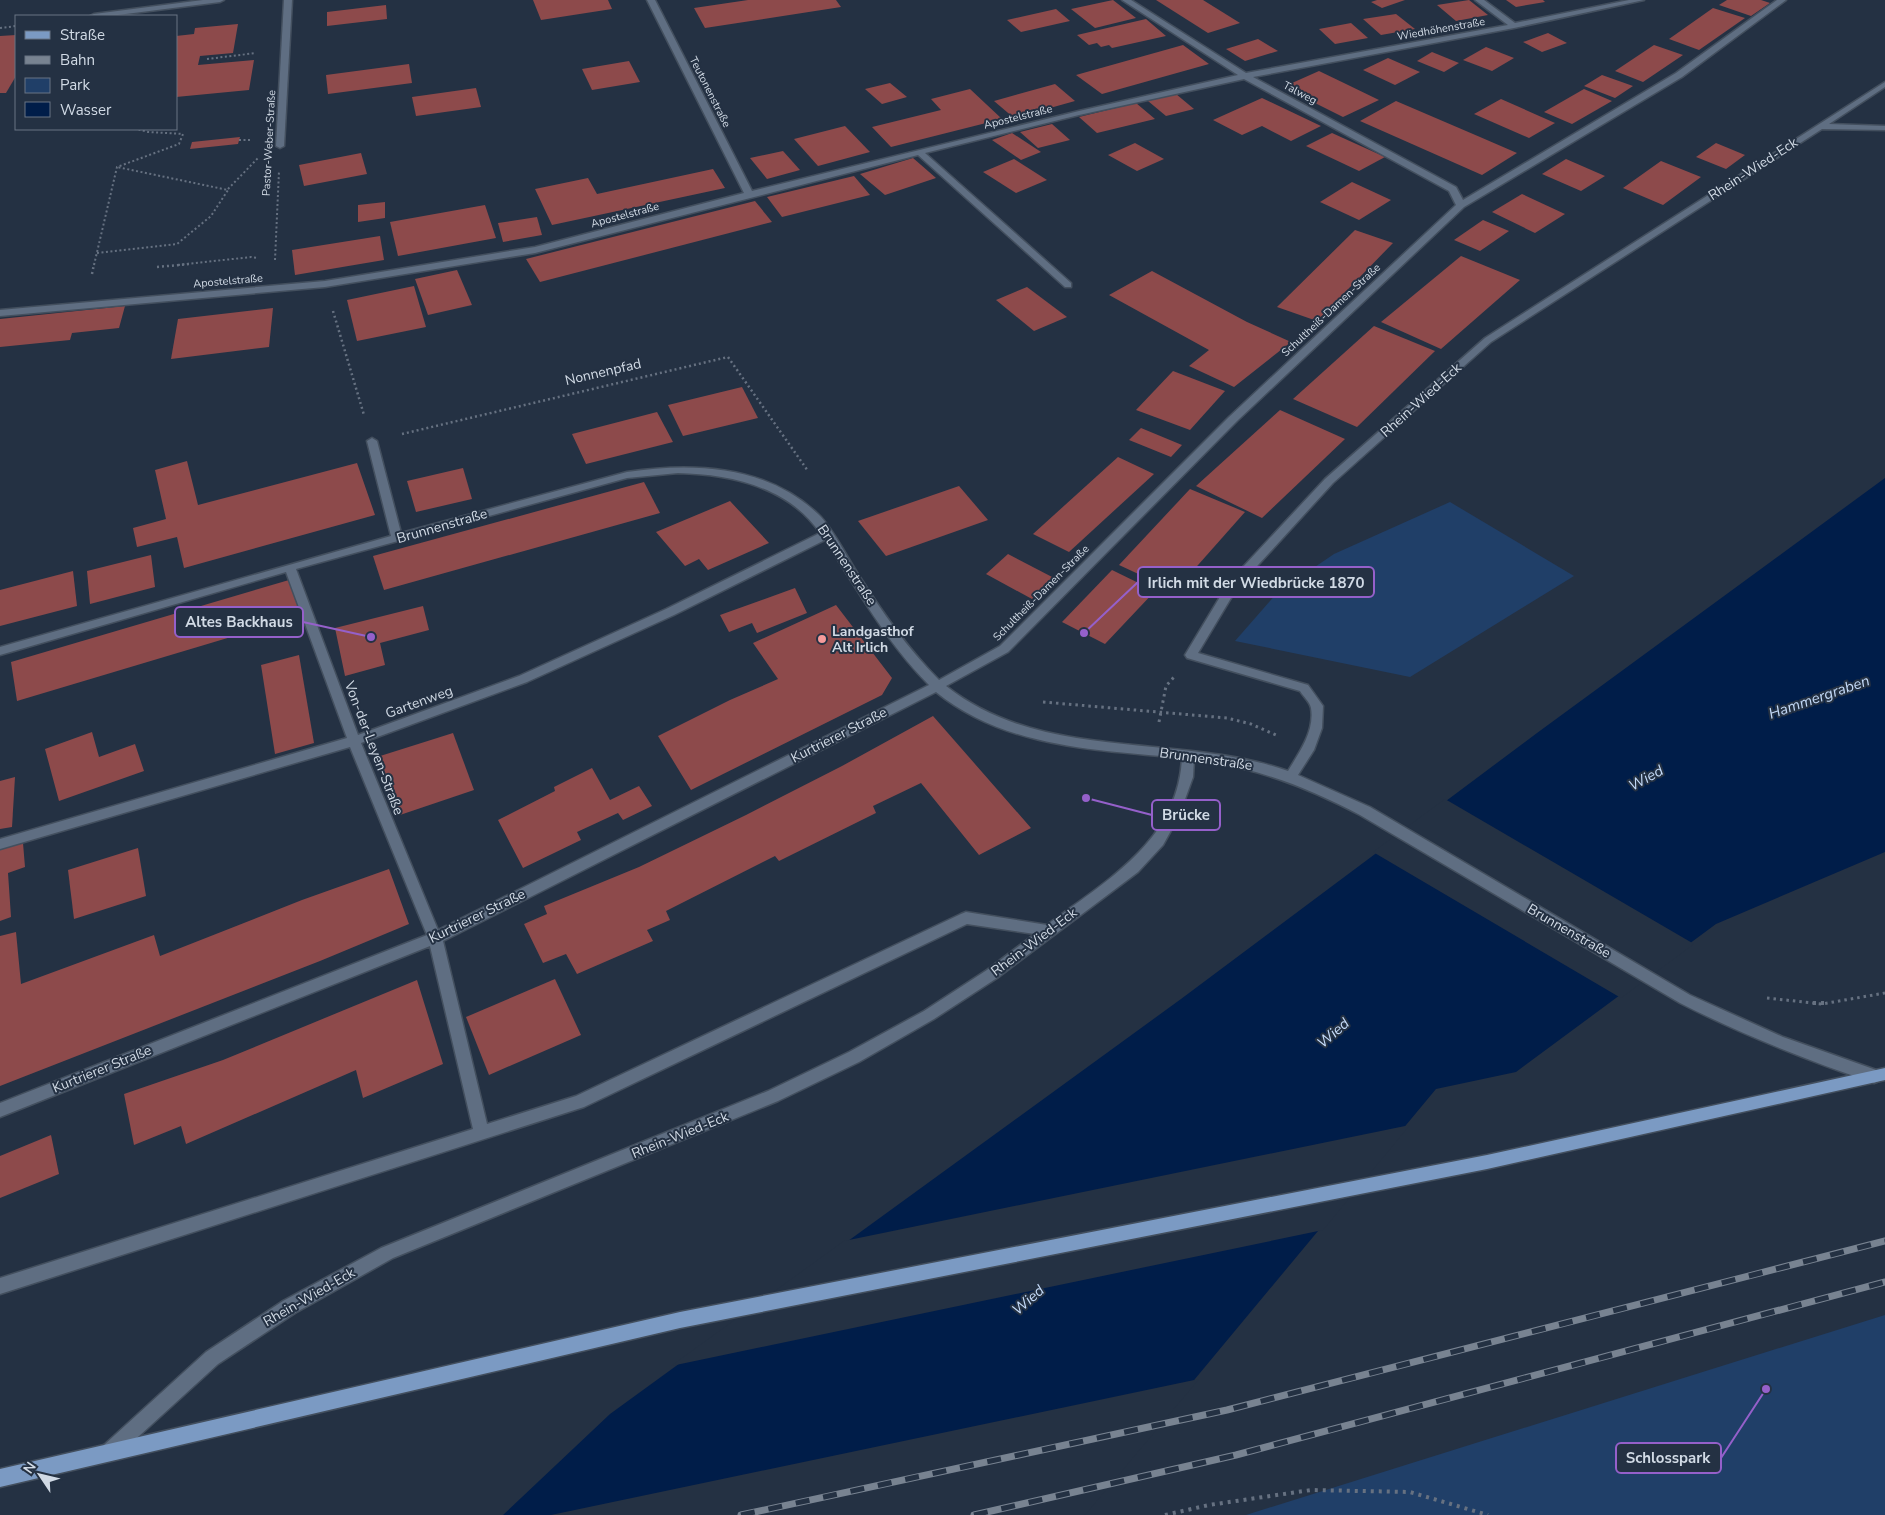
<svg xmlns="http://www.w3.org/2000/svg" width="1885" height="1515" font-family="'Nunito Sans',sans-serif">
<style>
.green{fill:#203f68}
.water{fill:#001d49}
.pier{fill:#243143}
.building{fill:#8d4a4b}
.lines{fill:none;stroke-linecap:round;stroke-linejoin:round}
.minor-casing{stroke:#434f5e;stroke-width:3}
.major-casing{stroke:#434f5e;stroke-width:3}
.path-far3{stroke:#667181;stroke-width:2;stroke-dasharray:2 2.5;stroke-linecap:butt}
.path-far2{stroke:#667181;stroke-width:2.5;stroke-dasharray:2 3;stroke-linecap:butt}
.path-far1{stroke:#667181;stroke-width:3;stroke-dasharray:2.5 4;stroke-linecap:butt}
.path{stroke:#667181;stroke-width:4;stroke-dasharray:3 5;stroke-linecap:butt}
.minor{fill:#5f6e82;fill-rule:evenodd}
.major{fill:#7b9ac3;fill-rule:evenodd}
.rail-casing{stroke:#788391;stroke-width:7}
.rail{stroke:#243143;stroke-width:5;stroke-dasharray:14;stroke-linecap:butt}
.poi-dot{fill:#f59b9b;stroke:#243143;stroke-width:2}
.labels{text-anchor:middle;dominant-baseline:central;stroke-width:4;stroke-linejoin:round;paint-order:stroke}
.far-street-label{font-size:11px;fill:#d1dae5;stroke:#243143}
.street-label{font-size:14px;fill:#d1dae5;stroke:#243143}
.poi-label{font-size:14px;font-weight:bold;fill:#d1dae5;stroke:#243143;text-anchor:start}
.water-label{font-size:15px;font-style:italic;fill:#c5dbf9;stroke:#243143}
.leader{fill:none;stroke:#9560ca;stroke-width:2}
.callout-dot{fill:#9560ca;stroke:#243143;stroke-width:2}
.callout{fill:#243143;stroke:#9560ca;stroke-width:2}
.callout-label{font-size:15px;text-anchor:middle;font-weight:bold;fill:#d1dae5}
</style>
<rect width="100%" height="100%" fill="#243143"/>
<g class="green">
<path d="M1450,502L1574,576L1410,677L1235,641L1278,592L1334,554Z"/>
<path d="M1885,1315V1515H1246Z"/>
</g>
<path class="water" d="M1885,478V852L1716,924L1516,1072L1436,1089L1082,1515H503L610,1414L1181,999L1537,733Z"/>
<g class="pier">
<path d="M1445,799L1694,944L1621,998L1373,852Z"/>
<path d="M1410,1125L1323,1230L671,1366L844,1241Z"/>
<path d="M1199,1379L1086,1514L1083,1515H551Z"/>
</g>
<g class="building">
<path d="M533,0H608L612,9L541,20Z"/>
<path d="M748,0H836L841,7L705,28L694,8Z"/>
<path d="M1113,0L1136,18L1095,28L1071,9Z"/>
<path d="M1156,0H1203L1240,23L1208,33Z"/>
<path d="M1377,0H1405L1382,8L1371,2Z"/>
<path d="M1469,0L1488,15L1456,21L1437,5Z"/>
<path d="M1506,0H1543L1545,2L1516,7Z"/>
<path d="M1727,0H1761L1770,3L1751,16L1719,5Z"/>
<path d="M386,5L387,19L327,26V12Z"/>
<path d="M1713,8L1745,18L1699,50L1669,39Z"/>
<path d="M1056,9L1070,21L1021,32L1007,20Z"/>
<path d="M1396,14L1415,29L1381,35L1363,19Z"/>
<path d="M1146,19L1166,36L1112,48L1109,45L1101,47L1097,43L1089,45L1077,35Z"/>
<path d="M1351,23L1368,38L1335,44L1319,29Z"/>
<path d="M238,24L233,53L200,56L198,65L254,60L249,90L176,97V36L194,34L195,28Z"/>
<path d="M1548,33L1567,43L1542,52L1523,42Z"/>
<path d="M16,35V76L6,93H0V36Z"/>
<path d="M1258,39L1278,51L1245,61L1226,49Z"/>
<path d="M1183,45L1209,64L1102,94L1076,75Z"/>
<path d="M1654,45L1683,55L1643,82L1615,71Z"/>
<path d="M1486,47L1514,58L1492,71L1463,60Z"/>
<path d="M1432,52L1459,63L1444,72L1417,61Z"/>
<path d="M1388,58L1420,72L1395,85L1363,70Z"/>
<path d="M629,61L640,82L592,90L582,69Z"/>
<path d="M409,64L412,83L328,94L326,75Z"/>
<path d="M1319,71L1346,84L1379,100L1343,117L1283,87Z"/>
<path d="M1602,75L1633,86L1615,98L1584,86Z"/>
<path d="M890,83L907,97L882,104L865,89Z"/>
<path d="M1055,84L1075,101L1014,118L994,101Z"/>
<path d="M476,88L481,107L416,116L412,97Z"/>
<path d="M970,89L1002,119L891,147L872,127L941,110L931,99Z"/>
<path d="M1584,89L1612,101L1572,124L1544,112Z"/>
<path d="M1176,94L1194,109L1166,116L1148,101Z"/>
<path d="M1262,98L1321,126L1291,141L1262,126L1242,135L1213,120Z"/>
<path d="M1501,99L1555,123L1529,138L1474,114Z"/>
<path d="M1396,101L1480,137L1517,153L1482,175L1360,121Z"/>
<path d="M1136,103L1155,119L1097,133L1079,117Z"/>
<path d="M1052,124L1070,140L1038,148L1020,132Z"/>
<path d="M845,126L870,152L818,166L794,139Z"/>
<path d="M1012,133L1041,152L1021,160L992,140Z"/>
<path d="M1332,133L1385,157L1359,171L1306,146Z"/>
<path d="M240,137L238,144L190,149L192,142Z"/>
<path d="M1135,143L1164,159L1137,171L1108,155Z"/>
<path d="M1716,143L1745,155L1726,169L1696,157Z"/>
<path d="M783,151L800,170L767,179L750,158Z"/>
<path d="M361,153L367,174L304,186L299,165Z"/>
<path d="M913,158L936,178L885,195L860,174Z"/>
<path d="M1014,159L1047,180L1016,193L983,172Z"/>
<path d="M1566,159L1605,176L1581,191L1542,174Z"/>
<path d="M1661,161L1701,177L1663,205L1623,188Z"/>
<path d="M713,169L725,188L552,225L535,189L588,178L597,194Z"/>
<path d="M854,176L870,195L782,217L767,197Z"/>
<path d="M1352,182L1391,200L1359,220L1320,202Z"/>
<path d="M1522,194L1565,214L1535,233L1492,212Z"/>
<path d="M755,201L772,222L540,282L526,259Z"/>
<path d="M385,202V218L358,222V205Z"/>
<path d="M485,205L496,238L398,256L390,222Z"/>
<path d="M537,217L542,235L503,242L498,223Z"/>
<path d="M1483,220L1509,231L1480,251L1454,240Z"/>
<path d="M1355,230L1393,243L1317,321L1277,307Z"/>
<path d="M380,236L384,260L295,275L292,250Z"/>
<path d="M1461,256L1520,280L1441,349L1381,322Z"/>
<path d="M457,270L472,305L428,315L415,279Z"/>
<path d="M1152,271L1247,322L1291,342L1234,387L1189,366L1209,350L1109,295Z"/>
<path d="M414,286L426,327L357,341L347,300Z"/>
<path d="M1027,287L1067,317L1034,331L996,300Z"/>
<path d="M125,306L119,328L72,333L70,340L0,347V319Z"/>
<path d="M273,308L269,347L171,359L178,319Z"/>
<path d="M1374,326L1435,351L1357,427L1293,399Z"/>
<path d="M1173,371L1225,391L1190,430L1136,410Z"/>
<path d="M742,387L758,418L683,436L668,405Z"/>
<path d="M1280,410L1345,439L1262,518L1196,486Z"/>
<path d="M657,412L673,442L586,464L572,434Z"/>
<path d="M1141,428L1182,445L1171,457L1129,440Z"/>
<path d="M1118,457L1154,474L1069,552L1033,534Z"/>
<path d="M187,461L198,505L357,463L375,515L184,568L177,537L137,547L133,528L166,519L155,470Z"/>
<path d="M463,468L472,499L416,512L407,481Z"/>
<path d="M644,482L660,513L384,590L373,556Z"/>
<path d="M959,486L988,520L886,556L858,521Z"/>
<path d="M1190,489L1245,512L1175,591L1119,565Z"/>
<path d="M730,501L769,543L708,570L699,559L685,566L656,532Z"/>
<path d="M1008,554L1054,578L1032,599L986,574Z"/>
<path d="M151,555L155,587L90,604L87,571Z"/>
<path d="M1112,570L1155,591L1105,644L1062,622Z"/>
<path d="M73,571L77,606L0,626V590Z"/>
<path d="M289,580L301,616L17,701L11,662Z"/>
<path d="M795,588L807,613L757,633L752,623L729,632L720,615Z"/>
<path d="M836,605L892,678L882,695L691,790L658,736L730,700L778,679L753,643Z"/>
<path d="M423,606L429,630L380,643L385,665L345,676L335,628Z"/>
<path d="M299,655L314,743L275,754L261,665Z"/>
<path d="M933,716L1031,828L979,855L921,783L873,806L876,813L779,861L775,856L666,911L670,920L647,930L653,941L577,974L566,954L543,963L524,924L547,914L544,906L639,867L746,815L842,766Z"/>
<path d="M92,732L99,757L135,744L144,771L59,801L45,749Z"/>
<path d="M453,733L474,790L397,816L377,757Z"/>
<path d="M592,768L610,800L639,786L652,806L623,820L618,813L577,832L581,840L523,868L498,820L555,791L554,787Z"/>
<path d="M15,777L12,827L0,829V781Z"/>
<path d="M23,843L25,867L8,873L11,917L0,921V849Z"/>
<path d="M138,848L146,896L74,919L68,870Z"/>
<path d="M389,869L409,924L320,961L0,1086V936L16,932L21,984L154,935L160,956L302,900Z"/>
<path d="M555,979L581,1035L489,1075L466,1017Z"/>
<path d="M417,980L443,1064L363,1098L356,1070L186,1144L181,1126L134,1145L124,1094L223,1060Z"/>
<path d="M51,1135L59,1174L0,1198V1156Z"/>
</g>
<g class="lines">
<defs>
<g id="minor">
<path d="M203,0H224L220,2L110,16H90L94,14Z"/>
<path d="M284,0H292L284,146L280,148L276,146Z"/>
<path d="M647,0H655L752,191L1079,111L1238,75L1122,0H1131L1246,73L1508,25L1475,0H1484L1515,23L1629,0H1644L1514,28L1253,77L1456,187L1463,200L1676,73L1777,0H1786L1682,77L1464,207L1237,421L1008,652L946,686C1043,763 1177,732 1288,771C1299,753 1315,731 1311,708C1310,702 1303,696 1300,691L1187,658L1185,655L1229,582L1325,479L1485,338L1885,82V87L1829,124L1885,126V130L1822,129L1491,342L1333,483L1237,588L1198,653L1308,685L1323,706L1322,728L1314,750L1298,775L1370,807L1690,995L1783,1037L1879,1071L1881,1076L1879,1081L1874,1083C1807,1060 1743,1035 1680,1003L1360,815C1305,786 1256,768 1194,759L1193,777L1179,816L1163,845L1138,872L997,978L934,1019L859,1062L778,1101L393,1258L295,1313L218,1364L116,1457L110,1460L104,1457L101,1451L104,1445L206,1352L283,1301L381,1248L768,1091L849,1052L924,1011L987,970L1035,934L967,924L584,1107L0,1294V1278L473,1129L430,946L0,1117V1103L427,935L350,747L0,849V839L347,738L286,572L0,655V647L391,536L367,441L372,438L377,441L401,533L627,472C693,462 766,465 818,514C833,528 846,556 858,574C882,612 907,648 939,680L1000,646L1229,417L1456,205L1449,191L1244,79L1079,115L925,153L1071,283V287H1065L918,155L535,253L325,287L0,316V310L325,281L535,247L744,193ZM678,473C730,474 789,487 820,533L666,609L519,676L358,735L296,569L627,478ZM825,540C858,590 886,642 929,685L438,930L361,743L527,682L674,615ZM936,692C1005,748 1098,750 1182,758C1178,841 1107,880 1047,925L966,912L961,914L576,1096L487,1124L443,941Z"/>
</g>
<path id="major" d="M1885,1068V1080L1487,1169L680,1328L0,1487V1469L680,1312L1487,1155Z"/>
</defs>
<use href="#minor" class="minor-casing"/>
<use href="#major" class="major-casing"/>
<g class="path-far3">
<path d="M0,28L16,26"/>
<path d="M207,59L256,53"/>
<path d="M239,140H251"/>
<path d="M228,189L258,158"/>
<path d="M97,253L177,244L211,216L228,190L117,167"/>
<path d="M275,260L279,171"/>
<path d="M94,265L117,167L179,144L183,134L148,132L137,129"/>
<path d="M178,265L251,257L258,258"/>
</g>
<g class="path-far2">
<path d="M157,267L190,264"/>
<path d="M92,274L94,264"/>
<path d="M333,311L364,415"/>
<path d="M402,434L728,357L808,471"/>
</g>
<g class="path-far1">
<path d="M1043,702L1227,718L1251,724L1278,736"/>
<path d="M1159,722L1166,686L1174,677"/>
<path d="M1767,998L1822,1004L1885,993"/>
</g>
<g class="path">
<path d="M1813,1003H1828"/>
<path d="M1165,1515L1209,1505L1311,1490L1410,1492L1488,1515"/>
</g>
<use href="#minor" class="minor"/>
<use href="#major" class="major"/>
<defs>
<g id="rail">
<path d="M741,1515L1227,1410L1885,1241"/>
<path d="M974,1515L1236,1455L1885,1282"/>
</g>
</defs>
<use href="#rail" class="rail-casing"/>
<use href="#rail" class="rail"/>
</g>
<circle class="poi-dot" cx="822" cy="639" r="5"/>
<g class="labels">
<g class="far-street-label">
<text transform="translate(1441 29) rotate(-10)">Wiedhöhenstraße</text>
<text transform="translate(710 92) rotate(63)">Teutonenstraße</text>
<text transform="translate(1300 93) rotate(28)">Talweg</text>
<text transform="translate(1018 117) rotate(-14)">Apostelstraße</text>
<text transform="translate(269 143) rotate(-87)">Pastor-Weber-Straße</text>
<text transform="translate(625 215) rotate(-15)">Apostelstraße</text>
<text transform="translate(228 281) rotate(-5)">Apostelstraße</text>
<text transform="translate(1331 310) rotate(-43)">Schultheiß-Damen-Straße</text>
<text transform="translate(1041 593) rotate(-45)">Schultheiß-Damen-Straße</text>
</g>
<g class="street-label">
<text transform="translate(1753 169) rotate(-33)">Rhein-Wied-Eck</text>
<text transform="translate(603 372) rotate(-13)">Nonnenpfad</text>
<text transform="translate(1421 400) rotate(-42)">Rhein-Wied-Eck</text>
<text transform="translate(442 526) rotate(-16)">Brunnenstraße</text>
<text transform="translate(847 565) rotate(56)">Brunnenstraße</text>
<text transform="translate(419 702) rotate(-20)">Gartenweg</text>
<text transform="translate(839 735) rotate(-27)">Kurtrierer Straße</text>
<text transform="translate(374 748) rotate(69)">Von-der-Leyen-Straße</text>
<text transform="translate(1206 759) rotate(8)">Brunnenstraße</text>
<text transform="translate(477 916) rotate(-26)">Kurtrierer Straße</text>
<text transform="translate(1569 931) rotate(30)">Brunnenstraße</text>
<text transform="translate(1034 942) rotate(-37)">Rhein-Wied-Eck</text>
<text transform="translate(102 1069) rotate(-22)">Kurtrierer Straße</text>
<text transform="translate(680 1135) rotate(-22)">Rhein-Wied-Eck</text>
<text transform="translate(309 1297) rotate(-30)">Rhein-Wied-Eck</text>
</g>
<g class="poi-label">
<text x="832" y="631">Landgasthof<tspan x="832" dy="16">Alt Irlich</tspan></text>
</g>
<g class="water-label">
<text transform="translate(1819 697) rotate(-19)">Hammergraben</text>
<text transform="translate(1646 778) rotate(-29)">Wied</text>
<text transform="translate(1333 1033) rotate(-41)">Wied</text>
<text transform="translate(1028 1300) rotate(-41)">Wied</text>
</g>
</g>
<path class="leader" d="M1084 633L1138 582M371 637L303 622M1086 798L1152 815M1766 1389L1721 1458"/>
<g class="callout-dot">
<circle cx="1084" cy="633" r="5"/>
<circle cx="371" cy="637" r="5"/>
<circle cx="1086" cy="798" r="5"/>
<circle cx="1766" cy="1389" r="5"/>
</g>
<g class="callout">
<rect x="1138" y="567" width="236" height="30" rx="5"/>
<rect x="175" y="607" width="128" height="30" rx="5"/>
<rect x="1152" y="800" width="68" height="30" rx="5"/>
<rect x="1616" y="1443" width="105" height="30" rx="5"/>
</g>
<g class="callout-label">
<text x="1256" y="588">Irlich mit der Wiedbrücke 1870</text>
<text x="239" y="627">Altes Backhaus</text>
<text x="1186" y="820">Brücke</text>
<text x="1668" y="1463">Schlosspark</text>
</g>
<rect x="15" y="15" width="162" height="115" fill="#243143" stroke="#697584"/>
<rect x="25" y="31" width="25" height="8" fill="#7b9ac3" stroke="#697584"/>
<text x="60" y="40" font-size="15" fill="#d1dae5">Straße</text>
<rect x="25" y="56" width="25" height="8" fill="#788391" stroke="#697584"/>
<text x="60" y="65" font-size="15" fill="#d1dae5">Bahn</text>
<rect x="25" y="78" width="25" height="15" fill="#203f68" stroke="#697584"/>
<text x="60" y="90" font-size="15" fill="#d1dae5">Park</text>
<rect x="25" y="102" width="25" height="15" fill="#001d49" stroke="#697584"/>
<text x="60" y="115" font-size="15" fill="#d1dae5">Wasser</text>
<g transform="translate(40 1475) rotate(305)" stroke="#243143" stroke-width="4" paint-order="stroke">
<path d="M0-4L9 19L0 12L-9 19Z" fill="#d1dae5"/>
<text y="-8" font-size="14" font-weight="bold" text-anchor="middle" fill="#d1dae5">N</text>
</g>
</svg>
